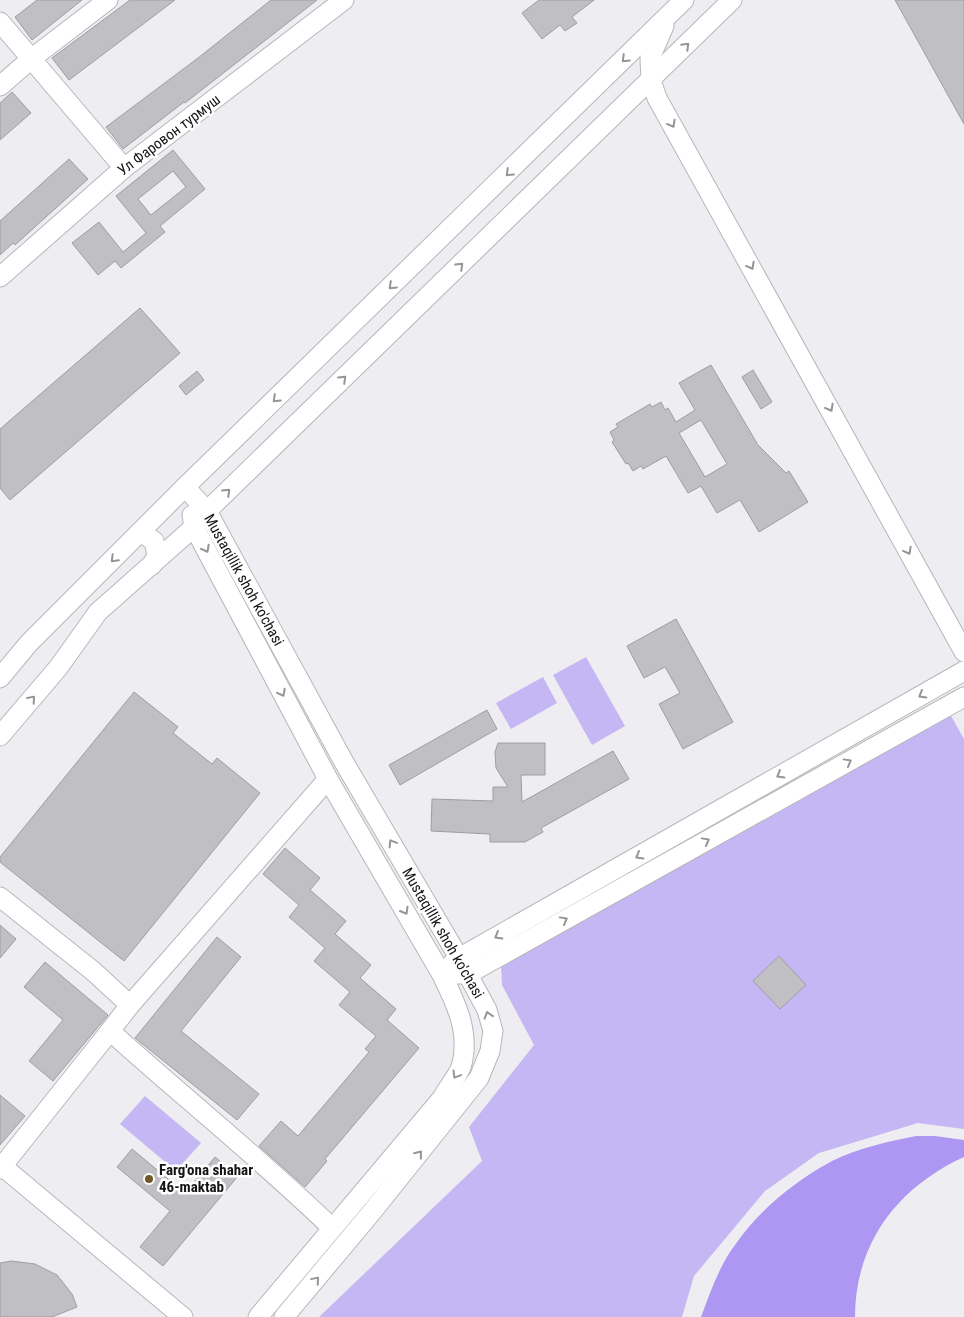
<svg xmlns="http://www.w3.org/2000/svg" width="964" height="1317" font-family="'Roboto Condensed',sans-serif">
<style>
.green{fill:#c4b7f3}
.water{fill:#ad97f2}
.building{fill:#c0bfc3;stroke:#9e9ea2;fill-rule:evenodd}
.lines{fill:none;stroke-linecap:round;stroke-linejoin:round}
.minor-casing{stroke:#b7b6ba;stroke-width:21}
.minor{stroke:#fff;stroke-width:19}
.oneway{stroke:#959596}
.poi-dot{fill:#6f5828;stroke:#fff;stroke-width:2}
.labels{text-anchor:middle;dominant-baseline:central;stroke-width:5;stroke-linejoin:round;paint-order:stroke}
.street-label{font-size:15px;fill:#141415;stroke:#fff}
.poi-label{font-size:15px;font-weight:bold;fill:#141415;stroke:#fff;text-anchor:start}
</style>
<rect width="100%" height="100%" fill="#eeeef2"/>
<g class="green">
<path d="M586,657L625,726L592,745L553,675Z"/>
<path d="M543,677L557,703L511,729L496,703Z"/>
<path d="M950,714L964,739V1129L918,1123L819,1153L765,1191L694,1276L682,1317H319L482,1161L469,1127L534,1045L502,985L501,965Z"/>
<path d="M145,1096L201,1143L176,1171L120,1124Z"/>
</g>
<path class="water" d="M916,1136H935L964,1140V1157C898,1187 855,1243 855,1317H701C710,1293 719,1266 735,1245C759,1210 795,1181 832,1161C858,1148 887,1142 916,1136Z"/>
<g class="building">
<path d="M37,0H82L32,40L15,17Z"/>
<path d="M130,0H175L69,80L52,58Z"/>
<path d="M271,0H317L185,103L184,102L123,149L106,127L198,58Z"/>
<path d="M539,0H594L572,17L577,23L565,31L560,25L542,39L522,13Z"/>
<path d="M895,0H964V124Z"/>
<path d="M12,92L31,113L0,140V103Z"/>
<path d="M173,150L205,189L160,226L165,232L121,268L115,261L98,275L72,243L99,222L123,252L146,233L116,196ZM173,171L186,187L151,215L138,199Z"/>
<path d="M69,159L88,179L15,245L13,243L0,255V221Z"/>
<path d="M140,308L180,353L10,500L0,488V429Z"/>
<path d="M711,365L758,445L786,473L789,471L808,502L759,532L740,500L717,513L701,486L688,493L666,456L643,469L641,466L633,471L628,463L626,464L612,442L614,440L610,432L618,427L616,424L650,404L652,407L661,402L665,410L668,408L676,422L695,410L679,383ZM701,420L727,464L705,477L679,433Z"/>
<path d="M753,370L772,402L761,409L742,377Z"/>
<path d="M197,371L204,380L186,395L179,386Z"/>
<path d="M676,619L733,722L683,749L659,704L680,693L665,667L644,678L627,646Z"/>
<path d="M134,692L178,727L173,733L212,764L217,758L260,793L124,961L0,862V857Z"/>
<path d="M487,710L497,729L400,785L389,765Z"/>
<path d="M498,743H545V775H521L522,802L613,751L629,779L541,828L543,832L525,842H490V834L431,831L432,799L493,801V787H508L496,768L495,752Z"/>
<path d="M285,848L320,878L310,890L346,921L335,934L371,965L360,978L396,1009L387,1020L419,1048L325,1159L327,1161L305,1187L259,1146L281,1121L298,1136L369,1052L365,1049L376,1036L339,1005L350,992L314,961L325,948L289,917L299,905L263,874Z"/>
<path d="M0,925L16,939L0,958Z"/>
<path d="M217,937L241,957L181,1031L259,1094L237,1120L135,1038Z"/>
<path d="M779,956L806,985L780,1009L753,981Z"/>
<path d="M45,962L108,1015L53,1081L29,1061L63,1020L24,987Z"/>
<path d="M0,1095L25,1116L0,1145Z"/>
<path d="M132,1149L185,1193L215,1157L238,1176L163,1266L140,1247L170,1211L117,1167Z"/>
<path d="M11,1261L35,1264L57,1275L72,1294L77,1307L52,1317H0V1263Z"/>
</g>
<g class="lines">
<defs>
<g id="minor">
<path d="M0,22L124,168"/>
<path d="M664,26L650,58L651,80L657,98L964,652"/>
<path d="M0,86L31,59L108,0"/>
<path d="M0,277L124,168L344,0"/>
<path d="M185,487L207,511L345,764L459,958L487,1010L493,1031L490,1051L479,1078L371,1213L284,1317"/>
<path d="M192,515L194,527L328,779L442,975C456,1003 471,1034 461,1067C457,1077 448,1087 443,1097L258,1317"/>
<path d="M140,532L154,541L157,555L152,565"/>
<path d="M0,678L29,643L185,487L684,0"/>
<path d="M0,736L58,668L98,612L194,527L207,511L732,0"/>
<path d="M328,779L130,1005L110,1031C183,1097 261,1159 332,1228"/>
<path d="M0,897L93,971L130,1005"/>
<path d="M451,965L459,958L964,671"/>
<path d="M456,974H468L964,697"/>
<path d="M2,1166L183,1317"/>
<path d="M0,1169L110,1031"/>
</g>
</defs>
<use href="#minor" class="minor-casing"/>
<use href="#minor" class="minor"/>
</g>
<defs><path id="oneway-chevron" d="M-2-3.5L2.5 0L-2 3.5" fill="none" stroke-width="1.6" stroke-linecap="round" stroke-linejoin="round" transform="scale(1.25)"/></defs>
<g class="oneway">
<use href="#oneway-chevron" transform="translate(686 46) rotate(-45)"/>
<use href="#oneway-chevron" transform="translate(625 59) rotate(136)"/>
<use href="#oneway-chevron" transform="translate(672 124) rotate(61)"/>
<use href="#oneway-chevron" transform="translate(509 173) rotate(136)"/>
<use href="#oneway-chevron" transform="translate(460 266) rotate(-44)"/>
<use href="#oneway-chevron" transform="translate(751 266) rotate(61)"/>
<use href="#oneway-chevron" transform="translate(392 286) rotate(136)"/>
<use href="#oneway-chevron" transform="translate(343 379) rotate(-44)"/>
<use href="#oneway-chevron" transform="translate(276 399) rotate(136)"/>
<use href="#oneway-chevron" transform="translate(830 408) rotate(61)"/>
<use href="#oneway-chevron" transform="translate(227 492) rotate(-44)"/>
<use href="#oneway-chevron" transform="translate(206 549) rotate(62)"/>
<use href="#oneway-chevron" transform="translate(908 551) rotate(61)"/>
<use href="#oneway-chevron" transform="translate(114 559) rotate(135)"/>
<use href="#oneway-chevron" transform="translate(282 693) rotate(62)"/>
<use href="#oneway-chevron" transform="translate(922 695) rotate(150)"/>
<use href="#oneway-chevron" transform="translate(32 699) rotate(-49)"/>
<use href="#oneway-chevron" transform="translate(848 762) rotate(-29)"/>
<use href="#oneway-chevron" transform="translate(780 775) rotate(150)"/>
<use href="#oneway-chevron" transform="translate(706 841) rotate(-29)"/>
<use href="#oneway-chevron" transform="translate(392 843) rotate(-121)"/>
<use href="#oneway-chevron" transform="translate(639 856) rotate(150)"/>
<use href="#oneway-chevron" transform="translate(405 911) rotate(60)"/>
<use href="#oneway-chevron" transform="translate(564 920) rotate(-29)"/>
<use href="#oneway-chevron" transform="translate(498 936) rotate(150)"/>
<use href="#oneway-chevron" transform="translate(488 1015) rotate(-107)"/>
<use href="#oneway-chevron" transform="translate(456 1075) rotate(121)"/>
<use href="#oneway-chevron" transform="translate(419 1154) rotate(-51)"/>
<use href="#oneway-chevron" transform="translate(316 1280) rotate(-50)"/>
</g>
<circle class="poi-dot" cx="149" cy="1179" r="5"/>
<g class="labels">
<g class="street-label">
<text transform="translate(169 135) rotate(-37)">Ул Фаровон турмуш</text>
<text transform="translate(244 580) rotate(61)">Mustaqillik shoh ko'chasi</text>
<text transform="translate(443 933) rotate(60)">Mustaqillik shoh ko'chasi</text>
</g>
<g class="poi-label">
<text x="159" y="1170">Farg'ona shahar<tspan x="159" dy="17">46-maktab</tspan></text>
</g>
</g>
</svg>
